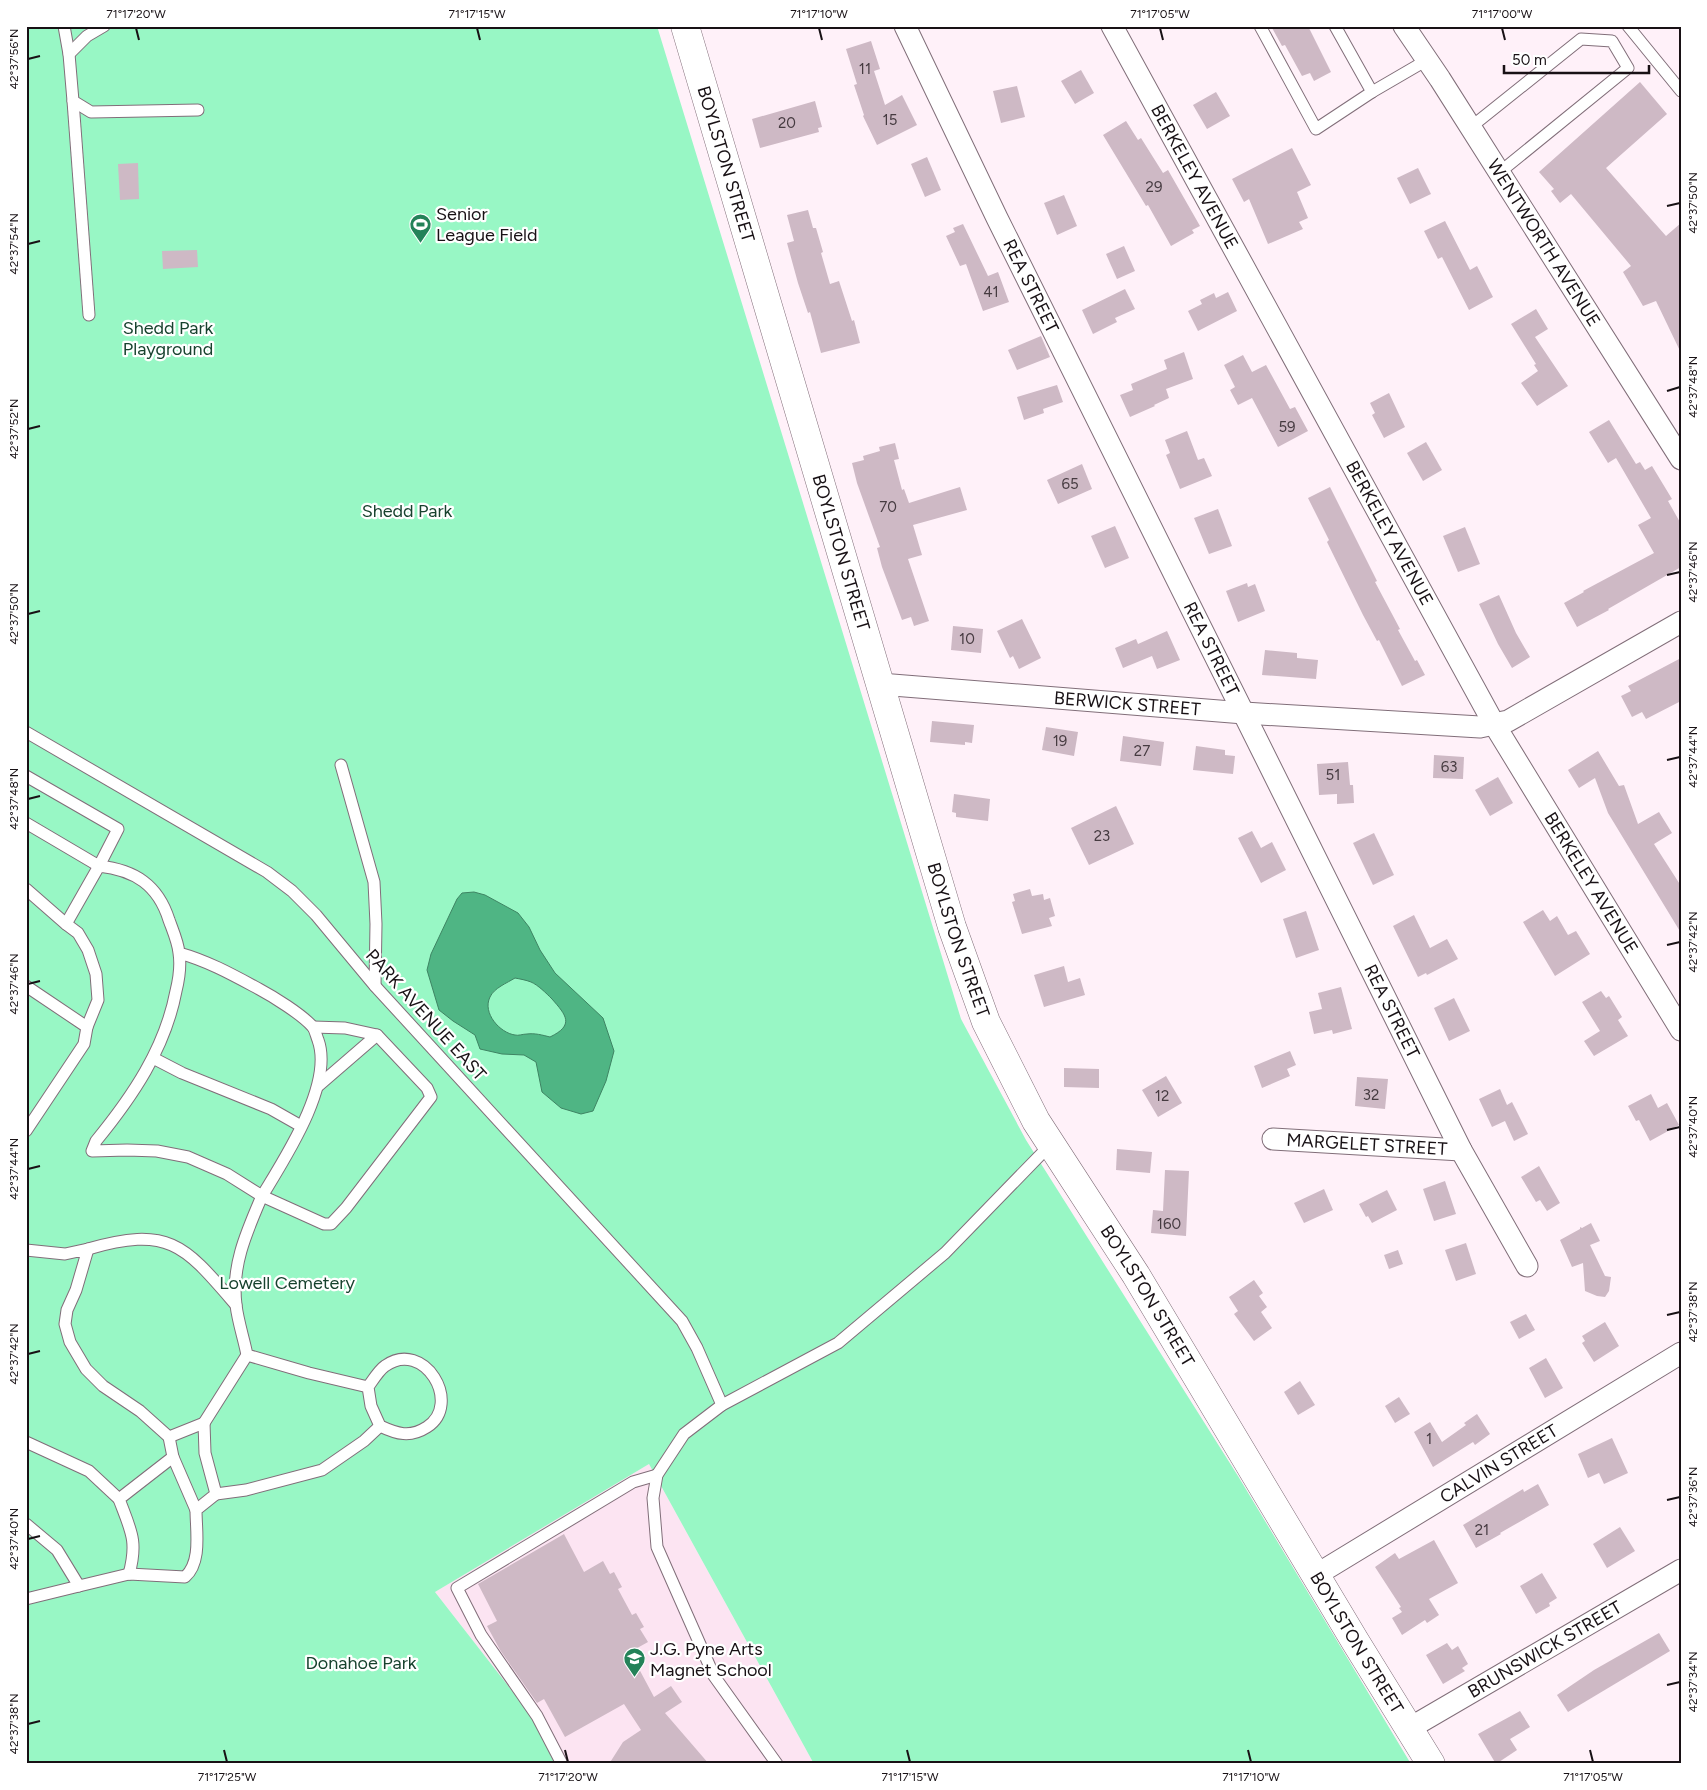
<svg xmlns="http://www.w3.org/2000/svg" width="1707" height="1790" font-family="Figtree,sans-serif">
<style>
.built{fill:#fce4f2}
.green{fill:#98f7c5}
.water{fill:#4fb584;stroke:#3e8463;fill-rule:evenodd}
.building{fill:#ceb9c5}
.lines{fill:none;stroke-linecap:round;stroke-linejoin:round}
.service-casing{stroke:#816e79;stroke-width:13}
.minor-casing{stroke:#816e79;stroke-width:23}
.secondary-casing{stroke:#816e79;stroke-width:29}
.service{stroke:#fff;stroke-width:11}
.minor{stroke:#fff;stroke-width:21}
.secondary{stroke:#fff;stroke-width:28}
.ticks{fill:none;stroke:#181115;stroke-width:2}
.labels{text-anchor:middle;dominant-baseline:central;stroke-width:4.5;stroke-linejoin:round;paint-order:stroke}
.number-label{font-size:15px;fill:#463b41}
.street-label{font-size:18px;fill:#181115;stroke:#fff}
.poi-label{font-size:18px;fill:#181115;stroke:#fff;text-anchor:start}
.park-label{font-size:18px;fill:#17422e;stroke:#fff}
.neatline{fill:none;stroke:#181115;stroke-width:2}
.ticks-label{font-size:12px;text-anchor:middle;fill:#181115}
</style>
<rect width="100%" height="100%" fill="#fff1f9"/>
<path class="built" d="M649,1464L814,1764H569L435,1592Z"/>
<path class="green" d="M26,26H657L961,1019L1026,1140L1238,1476L1411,1764H814L649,1464L435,1592L569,1764H26Z"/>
<path class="water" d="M474,892L485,895L518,913L529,927L540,950L555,973L603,1018L614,1051L606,1081L593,1111L581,1114L561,1108L542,1092L536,1062L524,1055L502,1054L480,1049L475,1035L453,1021L439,1010L427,970L431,954L457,899L462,893ZM515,978C520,979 526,980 531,982C538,985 546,993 552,999C566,1015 575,1025 550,1037C542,1035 535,1033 527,1034C523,1034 518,1036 515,1035C500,1033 482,1013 490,997C494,988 507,983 515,978Z"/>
<g class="building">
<path d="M1271,26H1308L1331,72L1314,81L1310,73L1302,76L1285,45L1282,46Z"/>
<path d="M871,41L880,69L874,71L885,105L902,95L917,125L877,145L863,116L864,115L854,85L857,84L846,49Z"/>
<path d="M1081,70L1094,93L1075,104L1061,81Z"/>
<path d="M1640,82L1667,114L1606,168L1666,236L1681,223V353L1656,301L1643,306L1623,272L1631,266L1571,194L1560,203L1551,191L1554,189L1539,172Z"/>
<path d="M1017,86L1025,117L1001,123L993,91Z"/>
<path d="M1216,92L1230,116L1207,129L1193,105Z"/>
<path d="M815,101L822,127L818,128L819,132L760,148L752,119Z"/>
<path d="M1126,121L1138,140L1141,138L1163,173L1168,170L1200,226L1192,230L1194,233L1171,246L1148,205L1146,206L1103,135Z"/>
<path d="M1292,148L1311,185L1297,192L1308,218L1299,222L1303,229L1268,244L1249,199L1244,202L1232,179Z"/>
<path d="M927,157L941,190L925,197L911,164Z"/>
<path d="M138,163L139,199L120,200L118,164Z"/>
<path d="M1418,168L1431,194L1410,204L1397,178Z"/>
<path d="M1064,195L1077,226L1057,235L1044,203Z"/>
<path d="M808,210L813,228H816L823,252L821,253L830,284L839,281L852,321L854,320L860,343L821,353L810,312L808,313L798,283L787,243L794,241L787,215Z"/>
<path d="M1445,221L1470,270L1477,266L1493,297L1469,310L1442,257L1438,259L1424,231Z"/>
<path d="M963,224L988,276L998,272L1009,302L983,311L966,264L960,266L946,236L955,232L953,228Z"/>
<path d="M1124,246L1135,271L1117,279L1106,254Z"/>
<path d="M197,250L198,267L163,269L162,251Z"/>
<path d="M1125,289L1135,309L1115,318L1117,322L1093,334L1082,310Z"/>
<path d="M1228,292L1237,311L1198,331L1188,311L1202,304L1200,300L1214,293L1216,298Z"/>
<path d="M1536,309L1548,329L1535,337L1568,386L1537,406L1521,383L1538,371L1534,365L1536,364L1511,324Z"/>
<path d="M1041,336L1050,357L1017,370L1008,350Z"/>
<path d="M1184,352L1193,379L1166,389L1169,398L1154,405L1155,406L1130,417L1120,395L1133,390L1131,384L1167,369L1164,360Z"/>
<path d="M1243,355L1252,372L1266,365L1290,409L1295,407L1308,431L1278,447L1252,398L1238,405L1230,390L1235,387L1224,365Z"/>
<path d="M1057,385L1063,402L1043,409L1044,413L1024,420L1017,397Z"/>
<path d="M1389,393L1405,427L1384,438L1372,415L1375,413L1370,403Z"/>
<path d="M1609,420L1636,464L1640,462L1645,470L1652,466L1672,499L1668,501L1681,524V567L1608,609L1609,610L1577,627L1564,603L1584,592L1583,591L1654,553L1638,525L1651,518L1616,458L1608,463L1589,432Z"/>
<path d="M1187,431L1198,460L1204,458L1212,476L1180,489L1166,455L1170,453L1165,440Z"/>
<path d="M1426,442L1442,470L1423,481L1407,453Z"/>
<path d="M895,443L899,459L894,460L902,490L904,489L909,503L960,487L967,510L913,525L922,555L908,559L929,621L914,626L911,617L902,620L882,567L877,548L880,547L857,483L852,463L864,460L863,456L880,451L879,447Z"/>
<path d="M1082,464L1092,489L1058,504L1047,480Z"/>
<path d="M1330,487L1377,581L1375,582L1400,629L1398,630L1415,661L1417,660L1425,675L1402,686L1379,640L1377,641L1363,615L1327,542L1329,540L1308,498Z"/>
<path d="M1218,509L1232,546L1209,554L1194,518Z"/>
<path d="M1115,526L1129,558L1105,568L1091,536Z"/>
<path d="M1465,527L1480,564L1458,572L1443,536Z"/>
<path d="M1247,583L1248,587L1255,584L1265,611L1238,622L1226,591Z"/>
<path d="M1499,595L1516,633L1530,657L1512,668L1498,644L1479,604Z"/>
<path d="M1022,619L1041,658L1019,669L1013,656L1010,658L997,631Z"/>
<path d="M953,626L983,629L981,653L951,650Z"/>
<path d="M1167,631L1180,660L1157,669L1152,656L1123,668L1115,648L1136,639L1138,644Z"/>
<path d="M1265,650L1297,653V658L1318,660L1316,679L1262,675Z"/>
<path d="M1681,658V701L1646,719L1642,712L1632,717L1621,696L1631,691L1628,686Z"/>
<path d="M932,721L974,725L972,743L965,742V745L930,742Z"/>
<path d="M1046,727L1078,732L1074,756L1042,750Z"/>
<path d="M1123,736L1164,742L1161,766L1120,761Z"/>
<path d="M1196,746L1225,750V755L1235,756L1233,774L1193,770Z"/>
<path d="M1598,751L1619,786L1624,785L1638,824L1659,812L1672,833L1654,844L1681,886V933L1608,813L1595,778L1579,788L1568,770Z"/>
<path d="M1434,755L1464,757L1463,779L1433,778Z"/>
<path d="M1348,762L1350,785H1353L1354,803L1337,804V794L1319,795L1317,764Z"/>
<path d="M1498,777L1513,803L1490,816L1475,790Z"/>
<path d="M954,794L990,799L988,821L956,817V813L952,812Z"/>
<path d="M1116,806L1134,844L1089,865L1071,828Z"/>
<path d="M1252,831L1261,848L1272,842L1286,870L1261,883L1238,838Z"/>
<path d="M1374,833L1394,875L1373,885L1353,843Z"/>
<path d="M1030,889L1032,896L1043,894L1044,900L1050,898L1055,916L1049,918L1052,926L1022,934L1012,902L1015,901L1013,894Z"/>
<path d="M1543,910L1550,921L1557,916L1568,935L1576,931L1590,954L1555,976L1523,922Z"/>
<path d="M1306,911L1319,950L1296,958L1283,919Z"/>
<path d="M1414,915L1430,948L1447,939L1458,959L1427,975L1426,973L1418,977L1393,926Z"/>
<path d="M1064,966L1068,982L1080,978L1085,995L1044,1007L1034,975Z"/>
<path d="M1341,987L1352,1029L1333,1034L1332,1030L1314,1034L1309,1012L1322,1009L1318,993Z"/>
<path d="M1601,991L1606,998L1609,996L1622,1017L1618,1020L1628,1036L1594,1056L1584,1041L1600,1031L1582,1002Z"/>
<path d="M1454,998L1470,1031L1449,1041L1434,1008Z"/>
<path d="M1290,1051L1296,1065L1287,1069L1290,1076L1262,1088L1254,1066Z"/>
<path d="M1064,1068L1099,1069V1088L1064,1087Z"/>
<path d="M1166,1076L1182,1103L1158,1117L1142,1090Z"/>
<path d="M1357,1077L1388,1079L1385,1109L1355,1106Z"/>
<path d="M1500,1089L1507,1105L1512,1102L1528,1134L1514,1141L1505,1121L1492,1127L1479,1099Z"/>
<path d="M1651,1094L1658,1108L1667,1103L1679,1125L1650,1141L1639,1120L1636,1121L1628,1106Z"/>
<path d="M1117,1149L1152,1152L1150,1173L1116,1170Z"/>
<path d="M1539,1166L1560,1203L1547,1211L1540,1200L1536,1202L1521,1177Z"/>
<path d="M1165,1170L1189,1171L1186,1236L1151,1233L1153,1210L1163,1211Z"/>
<path d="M1445,1181L1456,1214L1434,1221L1423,1189Z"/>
<path d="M1324,1189L1333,1210L1304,1223L1294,1203Z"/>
<path d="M1387,1190L1397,1210L1372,1223L1368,1216L1366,1217L1359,1204Z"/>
<path d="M1591,1223L1600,1241L1590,1245L1605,1276L1611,1277L1609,1291L1605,1297L1597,1296L1585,1291L1583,1263L1572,1267L1560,1240L1580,1229V1227L1582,1228Z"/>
<path d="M1466,1243L1476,1274L1456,1281L1445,1250Z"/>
<path d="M1398,1250L1403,1264L1389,1269L1384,1255Z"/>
<path d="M1254,1280L1263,1293L1259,1296L1267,1307L1261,1312L1272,1328L1254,1341L1234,1314L1238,1311L1229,1297Z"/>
<path d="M1526,1314L1535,1330L1519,1339L1510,1322Z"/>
<path d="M1605,1322L1619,1346L1594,1362L1582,1343L1585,1341L1582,1336Z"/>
<path d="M1546,1358L1563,1388L1545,1398L1529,1368Z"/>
<path d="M1300,1381L1315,1405L1298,1415L1284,1392Z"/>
<path d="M1399,1397L1410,1414L1395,1423L1385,1406Z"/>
<path d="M1477,1414L1490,1434L1475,1445L1473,1442L1433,1467L1414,1432L1430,1422L1442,1442L1466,1425L1464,1423Z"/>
<path d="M1612,1438L1628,1473L1604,1484L1599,1473L1588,1478L1578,1454Z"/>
<path d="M1538,1484L1549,1505L1500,1533L1501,1534L1476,1548L1463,1525L1523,1489L1524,1492Z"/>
<path d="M1620,1527L1635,1551L1607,1568L1593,1544Z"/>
<path d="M564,1534L584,1572L603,1561L610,1574L614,1572L622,1587L618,1589L632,1615L636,1613L644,1627L640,1629L648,1642L630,1652L654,1697L671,1686L682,1702L665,1713L709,1764H609L623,1742L641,1730L624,1704L565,1737L544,1699L537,1703L500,1650L487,1626L497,1621L478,1584Z"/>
<path d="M1434,1540L1458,1583L1429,1599L1439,1615L1427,1623L1425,1620L1402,1635L1392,1618L1402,1612L1399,1608L1401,1607L1375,1567L1395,1553L1399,1559Z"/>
<path d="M1542,1573L1557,1598L1549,1603L1550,1606L1536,1614L1520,1586Z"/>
<path d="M1659,1633L1670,1651L1568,1712L1557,1695L1594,1670Z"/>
<path d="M1447,1643L1452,1650L1458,1646L1468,1664L1462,1668L1465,1671L1443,1684L1426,1655Z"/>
<path d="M1520,1711L1530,1727L1510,1739L1517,1750L1496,1764L1478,1734Z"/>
</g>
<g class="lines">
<defs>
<g id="service">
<path d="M64,26L69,54L73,101L91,112L198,110"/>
<path d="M1260,26L1316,129L1372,92L1427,60"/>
<path d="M1335,26L1372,92"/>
<path d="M1628,26L1681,91"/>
<path d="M69,54L87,36L104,26"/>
<path d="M73,101L89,315"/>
<path d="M1471,127L1581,39L1612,41L1628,68L1500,172"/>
<path d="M26,732L267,872L292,891L316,915L375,986L682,1321L697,1348L722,1405"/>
<path d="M341,765L374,882L376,924L375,986"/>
<path d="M26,776L118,829L99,866L26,823"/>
<path d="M26,889L66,924"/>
<path d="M26,986L87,1027L84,1044L26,1131"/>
<path d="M87,1027L98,1000L96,974L88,950L78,933L66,924L99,866C135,870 158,885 169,920C173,931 178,942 179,953C181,966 179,979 176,991C165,1049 132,1097 96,1141L92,1151L127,1150L157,1151L188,1157L227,1174L262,1196C285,1158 334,1084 318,1040C316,1035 315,1029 312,1026C301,1014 274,997 259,989C233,975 208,961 179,953"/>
<path d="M313,1027L345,1028L377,1035L318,1086"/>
<path d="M153,1058L182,1073L271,1109L301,1126"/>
<path d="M88,1249C170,1225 185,1246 236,1305"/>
<path d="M26,1250L65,1254L88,1249L76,1290L67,1310L65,1324L70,1342L86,1369L103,1386L140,1411L169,1437L204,1423L205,1453L216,1494L196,1510C196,1531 202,1562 185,1577L129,1574L79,1586L57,1550L26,1524"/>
<path d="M368,1387L371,1406L380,1426C397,1434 410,1438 427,1427C463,1404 424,1338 385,1366C379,1370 373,1380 368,1387L309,1373L247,1355C244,1339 238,1322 236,1305C231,1266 247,1231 262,1196L324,1224H331L346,1208L431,1097L427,1088L377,1035"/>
<path d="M204,1423L247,1355"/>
<path d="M26,1442L89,1471L119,1499"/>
<path d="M173,1457L196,1510"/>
<path d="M216,1494L246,1490L322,1470L364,1441L380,1426"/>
<path d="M129,1574C138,1541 131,1531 119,1499L173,1457L169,1437"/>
<path d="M26,1599L79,1586"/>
<path d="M562,1764L537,1716L481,1635L457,1588L633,1482L657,1475"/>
<path d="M777,1764L714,1676L657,1547L653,1498L657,1475L684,1434L722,1405L838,1343L945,1253L1051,1144"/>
</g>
<g id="minor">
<path id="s1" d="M905,26L997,218L1461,1150L1527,1266"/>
<path id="s2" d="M1112,26L1494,724L1681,1030"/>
<path id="s3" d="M1404,26L1440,79L1681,459"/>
<path id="s4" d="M880,684L1244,713L1480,727L1508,721L1681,622"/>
<path id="s5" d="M1273,1139L1461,1150"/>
<path id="s6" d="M1316,1575L1681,1353"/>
<path id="s7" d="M1410,1728L1681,1570"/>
</g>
<g id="secondary">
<path id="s8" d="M685,26L952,927L986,1022L1036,1121L1136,1275L1355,1641L1431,1764"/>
</g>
</defs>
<use href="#service" class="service-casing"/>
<use href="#minor" class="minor-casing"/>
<use href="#secondary" class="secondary-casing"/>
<use href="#service" class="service"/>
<use href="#minor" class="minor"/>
<use href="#secondary" class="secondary"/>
</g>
<path class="ticks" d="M136,28L139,40M477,28L480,40M819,28L822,40M1160,28L1163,40M1502,28L1505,40M28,59L40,56M1667,206L1680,203M28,244L40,241M1667,391L1680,387M28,429L40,426M1667,575L1680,572M28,614L40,611M1667,760L1680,757M28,799L40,796M1667,945L1680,942M28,984L40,981M1667,1130L1680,1127M28,1169L40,1166M1667,1315L1680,1312M28,1354L40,1351M1667,1500L1680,1497M28,1539L40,1536M1667,1685L1680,1682M28,1724L40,1721M224,1750L227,1762M565,1750L568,1762M907,1750L910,1762M1248,1750L1251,1762M1590,1750L1593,1762"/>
<defs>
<symbol id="stadium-pin" viewBox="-11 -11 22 30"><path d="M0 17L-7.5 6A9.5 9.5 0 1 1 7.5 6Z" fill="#248259" stroke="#fff"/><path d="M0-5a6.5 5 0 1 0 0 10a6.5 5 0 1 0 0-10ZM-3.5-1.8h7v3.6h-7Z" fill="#fff"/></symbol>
<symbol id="school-pin" viewBox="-11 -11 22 30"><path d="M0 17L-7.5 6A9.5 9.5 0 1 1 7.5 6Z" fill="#248259" stroke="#fff"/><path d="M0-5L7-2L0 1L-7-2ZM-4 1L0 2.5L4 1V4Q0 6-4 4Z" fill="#fff"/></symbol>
</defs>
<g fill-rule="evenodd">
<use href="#stadium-pin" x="408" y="212" width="25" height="34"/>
<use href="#school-pin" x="622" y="1646" width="25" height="34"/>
</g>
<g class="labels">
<g class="number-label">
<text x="865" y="69">11</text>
<text x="890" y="120">15</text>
<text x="787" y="123">20</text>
<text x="1154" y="187">29</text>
<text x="991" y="292">41</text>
<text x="1287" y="427">59</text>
<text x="1070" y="484">65</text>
<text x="888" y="507">70</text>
<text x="967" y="639">10</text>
<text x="1060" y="741">19</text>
<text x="1142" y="751">27</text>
<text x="1449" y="767">63</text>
<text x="1333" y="775">51</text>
<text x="1102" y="836">23</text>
<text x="1371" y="1095">32</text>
<text x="1162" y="1096">12</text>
<text x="1169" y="1224">160</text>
<text x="1429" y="1439">1</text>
<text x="1482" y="1530">21</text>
</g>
<g class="street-label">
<text stroke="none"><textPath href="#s8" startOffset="144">BOYLSTON STREET</textPath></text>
<text stroke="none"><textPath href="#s2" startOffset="172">BERKELEY AVENUE</textPath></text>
<text stroke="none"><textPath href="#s3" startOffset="258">WENTWORTH AVENUE</textPath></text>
<text stroke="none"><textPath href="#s1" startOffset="289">REA STREET</textPath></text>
<text stroke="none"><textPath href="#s2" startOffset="578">BERKELEY AVENUE</textPath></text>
<text stroke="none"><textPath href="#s8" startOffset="549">BOYLSTON STREET</textPath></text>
<text stroke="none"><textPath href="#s1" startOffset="694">REA STREET</textPath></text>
<text stroke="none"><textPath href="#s4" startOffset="248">BERWICK STREET</textPath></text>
<text stroke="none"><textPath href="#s2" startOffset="982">BERKELEY AVENUE</textPath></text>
<text stroke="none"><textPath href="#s8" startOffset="954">BOYLSTON STREET</textPath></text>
<text stroke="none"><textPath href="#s1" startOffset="1099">REA STREET</textPath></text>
<text transform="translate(426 1015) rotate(48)">PARK AVENUE EAST</text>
<text stroke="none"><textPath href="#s5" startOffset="94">MARGELET STREET</textPath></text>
<text stroke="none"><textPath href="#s8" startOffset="1359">BOYLSTON STREET</textPath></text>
<text stroke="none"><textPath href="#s6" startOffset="214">CALVIN STREET</textPath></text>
<text stroke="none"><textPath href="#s8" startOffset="1764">BOYLSTON STREET</textPath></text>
<text stroke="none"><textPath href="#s7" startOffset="156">BRUNSWICK STREET</textPath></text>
</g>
<g class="poi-label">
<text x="436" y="214">Senior<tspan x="436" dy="21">League Field</tspan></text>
<text x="650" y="1649">J.G. Pyne Arts<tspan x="650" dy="21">Magnet School</tspan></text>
</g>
<g class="park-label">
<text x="168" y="328">Shedd Park<tspan x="168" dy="21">Playground</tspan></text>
<text x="407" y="511">Shedd Park</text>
<text x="287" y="1283">Lowell Cemetery</text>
<text x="361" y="1663">Donahoe Park</text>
</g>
</g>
<rect width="1707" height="1790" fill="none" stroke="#ffffff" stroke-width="55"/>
<path d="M1504 65v8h145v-8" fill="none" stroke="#181115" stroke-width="2.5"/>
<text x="1512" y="65" font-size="15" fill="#181115" stroke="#ffffff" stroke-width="4" paint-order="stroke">50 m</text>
<rect x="28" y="28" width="1652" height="1734" class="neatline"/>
<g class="ticks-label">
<text x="136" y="18">71°17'20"W</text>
<text x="477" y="18">71°17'15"W</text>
<text x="819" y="18">71°17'10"W</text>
<text x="1160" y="18">71°17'05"W</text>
<text x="1502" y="18">71°17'00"W</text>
<text transform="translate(14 59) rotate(-90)" y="4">42°37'56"N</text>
<text transform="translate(1693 203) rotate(-90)" y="4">42°37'50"N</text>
<text transform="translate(14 244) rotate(-90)" y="4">42°37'54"N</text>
<text transform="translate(1693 387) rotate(-90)" y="4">42°37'48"N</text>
<text transform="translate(14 429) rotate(-90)" y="4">42°37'52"N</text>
<text transform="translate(1693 572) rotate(-90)" y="4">42°37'46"N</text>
<text transform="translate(14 614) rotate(-90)" y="4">42°37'50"N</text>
<text transform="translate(1693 757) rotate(-90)" y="4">42°37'44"N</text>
<text transform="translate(14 799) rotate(-90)" y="4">42°37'48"N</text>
<text transform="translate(1693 942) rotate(-90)" y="4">42°37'42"N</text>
<text transform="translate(14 984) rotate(-90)" y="4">42°37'46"N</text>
<text transform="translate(1693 1127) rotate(-90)" y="4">42°37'40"N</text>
<text transform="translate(14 1169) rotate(-90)" y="4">42°37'44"N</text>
<text transform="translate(1693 1312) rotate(-90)" y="4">42°37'38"N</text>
<text transform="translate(14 1354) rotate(-90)" y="4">42°37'42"N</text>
<text transform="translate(1693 1497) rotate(-90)" y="4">42°37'36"N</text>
<text transform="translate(14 1539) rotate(-90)" y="4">42°37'40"N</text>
<text transform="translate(1693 1682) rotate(-90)" y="4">42°37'34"N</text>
<text transform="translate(14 1724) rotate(-90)" y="4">42°37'38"N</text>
<text x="227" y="1781">71°17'25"W</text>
<text x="568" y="1781">71°17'20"W</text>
<text x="910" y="1781">71°17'15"W</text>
<text x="1251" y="1781">71°17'10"W</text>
<text x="1593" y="1781">71°17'05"W</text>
</g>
</svg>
